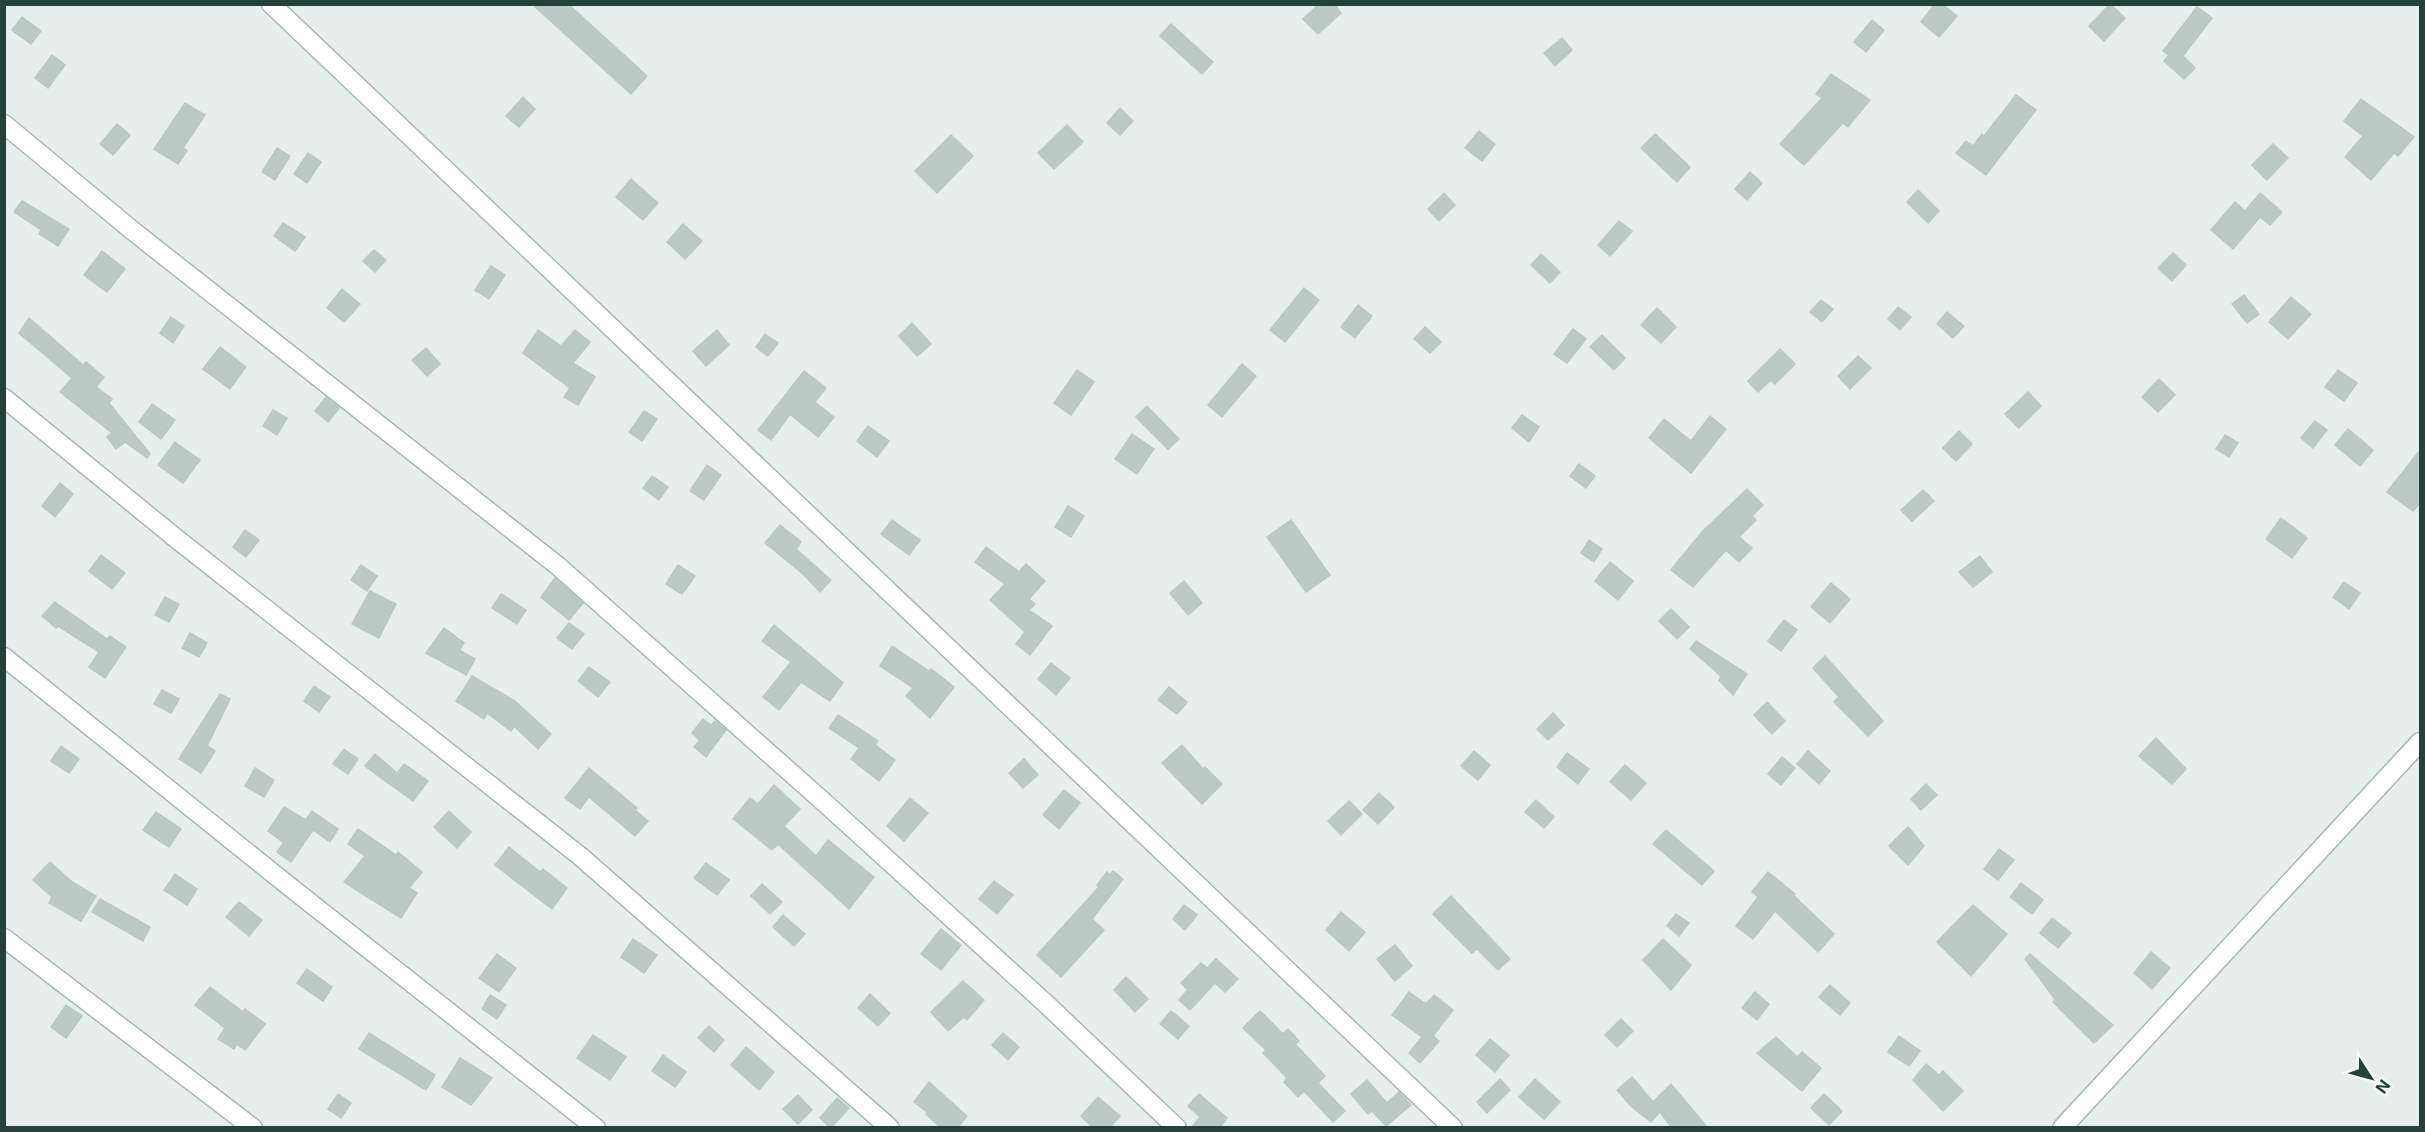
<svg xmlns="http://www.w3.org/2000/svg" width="2425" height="1132" font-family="Inter,sans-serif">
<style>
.building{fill:#bbcac4;stroke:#b8c9c2;stroke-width:1.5}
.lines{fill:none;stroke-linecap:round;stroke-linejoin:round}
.minor-casing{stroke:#a8b8b2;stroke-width:21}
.tertiary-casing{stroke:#a8b8b2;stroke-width:21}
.minor{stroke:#fff;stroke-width:18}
.tertiary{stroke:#fff;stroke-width:18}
</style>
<rect width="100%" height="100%" fill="#e6efeb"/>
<g class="building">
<path d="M532,4H568L647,76L631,94Z"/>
<path d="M1319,4H1334L1341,13L1318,34L1303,19Z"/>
<path d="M1935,4H1942L1957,16L1939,37L1921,22Z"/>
<path d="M2110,4L2125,18L2104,41L2089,26Z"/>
<path d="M2197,7L2212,18L2183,56L2195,68L2184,79L2164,61L2169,55L2163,51Z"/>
<path d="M22,17L41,31L31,44L12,30Z"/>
<path d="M1872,20L1884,30L1866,52L1854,42Z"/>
<path d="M1171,24L1213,62L1202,74L1160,36Z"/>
<path d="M1562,38L1572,50L1555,66L1544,53Z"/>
<path d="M52,55L65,65L48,88L35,78Z"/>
<path d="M1831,74L1870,100L1848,127L1843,123L1804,165L1780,144L1822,98L1816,94Z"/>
<path d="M2016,95L2036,110L1986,175L1956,153L1966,141L1973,146L1982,134L1984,136Z"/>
<path d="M523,97L535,109L519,127L506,116Z"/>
<path d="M2361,99L2414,137L2398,156L2394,153L2371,180L2345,157L2363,136L2344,121Z"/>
<path d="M185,103L205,115L183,148L187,151L178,164L154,149Z"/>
<path d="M1120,108L1133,121L1120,135L1107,123Z"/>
<path d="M117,124L130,135L113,155L100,144Z"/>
<path d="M1067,125L1083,142L1054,169L1038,153Z"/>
<path d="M1479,131L1495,144L1482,161L1465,148Z"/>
<path d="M1655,134L1690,167L1677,182L1641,148Z"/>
<path d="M951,135L973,156L937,193L915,171Z"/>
<path d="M2273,144L2288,158L2267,180L2252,165Z"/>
<path d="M277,148L290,156L275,180L262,172Z"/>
<path d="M308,153L321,162L307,183L294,174Z"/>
<path d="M1750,172L1762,183L1747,200L1735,189Z"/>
<path d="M631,179L658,203L643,220L616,197Z"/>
<path d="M1918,190L1939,211L1928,223L1907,202Z"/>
<path d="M1444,193L1455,205L1439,221L1428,209Z"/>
<path d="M2260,193L2282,212L2270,225L2260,217L2233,249L2211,230L2235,202L2245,211Z"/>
<path d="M22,201L69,229L58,246L39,234L41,230L14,212Z"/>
<path d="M1619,221L1632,231L1610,256L1598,245Z"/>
<path d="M283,223L305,237L295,251L274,236Z"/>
<path d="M683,224L702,241L685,259L667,242Z"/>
<path d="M374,250L386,260L375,272L363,261Z"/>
<path d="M102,251L125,269L107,292L84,275Z"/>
<path d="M2173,253L2186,265L2172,281L2158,268Z"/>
<path d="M1541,254L1560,272L1550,283L1531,265Z"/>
<path d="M491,266L505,275L489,299L475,290Z"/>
<path d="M1304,288L1319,300L1285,342L1270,330Z"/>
<path d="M342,289L360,304L344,322L327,308Z"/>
<path d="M2244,295L2259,314L2247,323L2232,304Z"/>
<path d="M2291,297L2311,314L2288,339L2269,322Z"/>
<path d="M1821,300L1833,309L1822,322L1810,312Z"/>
<path d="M1358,305L1372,316L1355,338L1341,327Z"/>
<path d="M1898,307L1911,317L1900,330L1888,319Z"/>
<path d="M1657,308L1676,327L1661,343L1641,325Z"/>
<path d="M1947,312L1964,326L1953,338L1937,324Z"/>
<path d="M171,317L184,326L173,343L160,333Z"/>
<path d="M29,318L83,365L86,362L104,377L96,387L112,399L109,403L150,454L147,458L125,442L116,449L107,437L112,433L60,392L72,378L19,333Z"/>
<path d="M912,323L931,344L917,356L899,336Z"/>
<path d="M1425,327L1441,342L1430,353L1414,339Z"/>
<path d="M1573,329L1586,339L1567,363L1554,354Z"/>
<path d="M538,330L561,346L575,330L590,342L573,363L595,377L578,405L564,397L570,388L523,353Z"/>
<path d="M717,330L729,345L706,366L693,351Z"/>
<path d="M765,334L778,343L768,356L756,347Z"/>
<path d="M1602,335L1625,358L1614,370L1590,347Z"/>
<path d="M220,347L246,367L230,389L203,369Z"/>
<path d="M426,348L440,364L427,376L412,360Z"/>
<path d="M1780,349L1795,364L1775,384L1771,380L1758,392L1748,381Z"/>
<path d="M1858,356L1871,368L1850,389L1838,376Z"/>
<path d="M1242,364L1256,376L1222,417L1208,405Z"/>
<path d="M1077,370L1094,382L1071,415L1054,403Z"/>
<path d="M2338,370L2357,383L2344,401L2325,387Z"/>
<path d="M804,371L826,388L815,402L834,417L818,437L790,414L771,440L758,430Z"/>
<path d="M2159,379L2175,395L2158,412L2142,397Z"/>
<path d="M2028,392L2041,406L2019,428L2005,414Z"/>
<path d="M326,397L339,408L328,422L315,411Z"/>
<path d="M152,404L175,420L161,439L139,422Z"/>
<path d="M1147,406L1179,439L1168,449L1136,417Z"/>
<path d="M273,410L287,418L277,435L263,426Z"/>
<path d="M644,411L657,419L642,441L629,432Z"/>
<path d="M1522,415L1539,427L1529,442L1512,428Z"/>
<path d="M1710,416L1726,429L1691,473L1649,438L1664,419L1691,441Z"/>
<path d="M2315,421L2327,430L2313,448L2301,438Z"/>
<path d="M868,426L889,441L877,457L857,441Z"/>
<path d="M2348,429L2373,450L2360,466L2335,445Z"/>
<path d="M1959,431L1972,444L1956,461L1943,448Z"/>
<path d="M1132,434L1154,449L1137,474L1115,459Z"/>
<path d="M2225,435L2238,443L2229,457L2216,449Z"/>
<path d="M175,442L200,460L183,483L158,465Z"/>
<path d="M2421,449V502L2413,511L2387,492Z"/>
<path d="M1579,464L1595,476L1586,488L1570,476Z"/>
<path d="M707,465L721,475L704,500L690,491Z"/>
<path d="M652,476L668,487L659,500L643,488Z"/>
<path d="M60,483L73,494L55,517L42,506Z"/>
<path d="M1747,489L1763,505L1752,516L1756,520L1739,537L1752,548L1739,562L1726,550L1693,587L1671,570L1702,532Z"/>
<path d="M1923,490L1934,501L1912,521L1901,510Z"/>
<path d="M1068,506L1084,516L1071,537L1055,527Z"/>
<path d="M2281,518L2307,538L2292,558L2266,539Z"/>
<path d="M892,520L920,540L909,555L881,534Z"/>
<path d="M1291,520L1330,575L1306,592L1267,537Z"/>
<path d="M780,525L801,542L796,549L831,580L820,592L803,574L765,543Z"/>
<path d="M245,530L259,540L246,557L233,547Z"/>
<path d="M1589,540L1602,549L1594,562L1581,553Z"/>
<path d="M986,547L1019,572L1026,564L1045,581L1029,599L1035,604L1029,610L1052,626L1030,655L1016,644L1025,632L990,600L1005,584L975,562Z"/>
<path d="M101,555L125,573L112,589L89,571Z"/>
<path d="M1980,556L1992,572L1973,587L1959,572Z"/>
<path d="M1610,562L1633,581L1618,600L1595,581Z"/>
<path d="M361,565L377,576L367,591L351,580Z"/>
<path d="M678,565L695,576L682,594L666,584Z"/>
<path d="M555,578L583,603L569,620L541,597Z"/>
<path d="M1184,581L1202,603L1188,615L1170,593Z"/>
<path d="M2344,582L2360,593L2349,609L2333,597Z"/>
<path d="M1831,583L1850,599L1830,623L1811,607Z"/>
<path d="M370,591L396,604L379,638L352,624Z"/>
<path d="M501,594L526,610L517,624L492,608Z"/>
<path d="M165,597L179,604L169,622L155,615Z"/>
<path d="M55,602L107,639L110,636L126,647L105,678L89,667L99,652L58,626L56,628L42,616Z"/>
<path d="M1671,609L1689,627L1677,639L1659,621Z"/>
<path d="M1784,620L1797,630L1781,651L1768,641Z"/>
<path d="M569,623L584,634L572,649L557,638Z"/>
<path d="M774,625L843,683L830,701L801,682L779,710L763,697L791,662L762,641Z"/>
<path d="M444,628L464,643L459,650L475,659L466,675L426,653Z"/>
<path d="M190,633L207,643L199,657L182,648Z"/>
<path d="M1696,641L1747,674L1733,695L1719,680L1721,676L1690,649Z"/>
<path d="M892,646L929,671L931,669L954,687L930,718L906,696L913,688L880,666Z"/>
<path d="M1825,656L1883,721L1868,736L1834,702L1839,697L1813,668Z"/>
<path d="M1051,663L1070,678L1056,695L1038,679Z"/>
<path d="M589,667L610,682L598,697L578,681Z"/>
<path d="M472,676L515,701L551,734L538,749L514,726L511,731L487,713L484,719L456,701Z"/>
<path d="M314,686L330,697L319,712L304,701Z"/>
<path d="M1169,687L1187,702L1177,714L1158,700Z"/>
<path d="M162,690L179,699L171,713L154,704Z"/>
<path d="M220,694L230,699L207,746L215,751L201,773L179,759Z"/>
<path d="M1767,702L1785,721L1772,734L1754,715Z"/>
<path d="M1553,713L1564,725L1548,740L1537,729Z"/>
<path d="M838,715L878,741L875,745L895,760L879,781L851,759L859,748L829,728Z"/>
<path d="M703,719L711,725L715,721L726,730L706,757L694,747L700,740L692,733Z"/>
<path d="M2156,738L2186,769L2172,784L2139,756Z"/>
<path d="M1182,745L1203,769L1205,767L1222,784L1202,804L1162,763Z"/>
<path d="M61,746L79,759L69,773L51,761Z"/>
<path d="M344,749L358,759L348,774L333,764Z"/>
<path d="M1474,751L1490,765L1478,780L1461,766Z"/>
<path d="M1808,751L1830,771L1819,784L1797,764Z"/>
<path d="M1567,753L1589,769L1578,784L1557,767Z"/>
<path d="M375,754L397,773L404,764L428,781L413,801L365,766Z"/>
<path d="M1782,757L1795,768L1781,785L1768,774Z"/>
<path d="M1024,759L1038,775L1023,788L1009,773Z"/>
<path d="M1625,765L1646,783L1631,800L1610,782Z"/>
<path d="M255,768L274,780L264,797L245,786Z"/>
<path d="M589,768L637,808L635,810L648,821L635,836L589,797L580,809L565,798Z"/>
<path d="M1926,784L1937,795L1921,810L1911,799Z"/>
<path d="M774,785L800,809L784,826L816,856L828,840L874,877L849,909L778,844L772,850L733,819L750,798L758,804Z"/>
<path d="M1064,790L1080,803L1059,829L1043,815Z"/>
<path d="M1379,793L1394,807L1378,824L1363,810Z"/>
<path d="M910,798L928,813L904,841L887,826Z"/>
<path d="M1536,800L1554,817L1544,828L1525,812Z"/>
<path d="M1349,801L1362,814L1341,835L1328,821Z"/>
<path d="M284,807L306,820L312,811L338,829L330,842L313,830L291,862L277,852L284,843L268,831Z"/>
<path d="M449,811L471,832L457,848L434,827Z"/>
<path d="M156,812L181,829L169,847L143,830Z"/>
<path d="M1908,827L1924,846L1908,865L1889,846Z"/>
<path d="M358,829L396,855L398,852L422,872L409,888L417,893L401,918L344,882L365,856L348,844Z"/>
<path d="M1666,830L1714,871L1702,885L1653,844Z"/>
<path d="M509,847L540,872L543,869L567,888L552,909L495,865Z"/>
<path d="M1999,849L2014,860L1998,880L1984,869Z"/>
<path d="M50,862L72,882L96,896L81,921L49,903L52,897L33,880Z"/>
<path d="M706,863L729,880L717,895L694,878Z"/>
<path d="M1113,871L1123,879L1092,919L1104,930L1061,977L1037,955L1099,887L1097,885L1107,872L1110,875Z"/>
<path d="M1768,872L1795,894L1794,896L1834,934L1818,952L1775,911L1753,939L1736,926L1758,897L1752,892Z"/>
<path d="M175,874L197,889L187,905L164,890Z"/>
<path d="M994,881L1013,895L997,914L979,899Z"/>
<path d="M2021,883L2043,900L2032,914L2010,897Z"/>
<path d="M762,884L782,902L770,914L751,896Z"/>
<path d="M1451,896L1510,959L1498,970L1477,949L1472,953L1433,914Z"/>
<path d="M100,899L150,927L143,941L92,912Z"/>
<path d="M239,902L262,920L249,936L226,917Z"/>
<path d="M1184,905L1197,915L1185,930L1173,919Z"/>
<path d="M1973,905L2007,934L1971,976L1937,942Z"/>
<path d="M1341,912L1365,932L1349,951L1326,930Z"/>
<path d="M1676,914L1689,923L1679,936L1667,926Z"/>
<path d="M783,915L805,934L794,946L773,927Z"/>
<path d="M2052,918L2071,933L2058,948L2040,933Z"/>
<path d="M941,929L961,945L941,970L921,954Z"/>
<path d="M633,939L657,955L644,973L621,957Z"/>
<path d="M1663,939L1691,965L1671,990L1643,960Z"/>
<path d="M1395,945L1412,966L1395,981L1377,959Z"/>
<path d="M2151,952L2170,968L2152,989L2134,973Z"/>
<path d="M497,954L516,968L499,992L479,978Z"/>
<path d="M2030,954L2113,1025L2094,1043L2053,1002L2055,999L2025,959Z"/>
<path d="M1216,959L1238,979L1225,992L1215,983L1190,1010L1179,1000L1188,990L1181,983L1201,963L1207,968Z"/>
<path d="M307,969L332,987L323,1001L297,983Z"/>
<path d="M1126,977L1148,999L1135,1012L1114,990Z"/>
<path d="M963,981L984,1000L967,1020L964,1017L948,1031L931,1012Z"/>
<path d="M1830,985L1850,1003L1840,1015L1819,997Z"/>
<path d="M210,987L243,1012L245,1009L265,1024L245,1050L237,1044L234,1049L218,1039L225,1028L195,1005Z"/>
<path d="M1409,992L1426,1004L1434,995L1453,1010L1433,1036L1439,1041L1420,1063L1409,1053L1422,1037L1392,1015Z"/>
<path d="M1755,992L1769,1004L1757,1020L1742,1008Z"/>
<path d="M870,994L890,1013L878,1026L858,1008Z"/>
<path d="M490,995L506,1005L497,1019L482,1009Z"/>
<path d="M66,1005L82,1016L66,1038L51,1027Z"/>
<path d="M1171,1011L1189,1026L1178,1039L1160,1024Z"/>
<path d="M1260,1011L1283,1034L1288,1029L1299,1041L1295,1044L1325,1076L1318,1083L1345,1111L1333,1122L1304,1091L1298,1097L1284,1082L1287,1078L1263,1053L1266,1050L1243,1028Z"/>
<path d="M1621,1019L1633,1031L1617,1047L1605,1035Z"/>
<path d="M709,1026L724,1040L714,1052L698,1038Z"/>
<path d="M369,1033L435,1075L426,1090L359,1049Z"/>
<path d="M1003,1033L1019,1047L1008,1060L992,1045Z"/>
<path d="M593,1035L626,1057L610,1080L577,1058Z"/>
<path d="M1899,1036L1920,1051L1909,1066L1888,1052Z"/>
<path d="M1776,1037L1797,1057L1802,1052L1821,1068L1802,1091L1757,1053Z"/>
<path d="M1490,1039L1509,1055L1495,1072L1476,1055Z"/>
<path d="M746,1047L774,1072L759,1090L731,1065Z"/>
<path d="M663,1055L686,1072L675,1087L652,1071Z"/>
<path d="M460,1058L492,1078L471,1105L442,1087Z"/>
<path d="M1926,1064L1939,1075L1943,1071L1963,1091L1943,1111L1913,1080Z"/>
<path d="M1632,1077L1653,1102L1671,1084L1708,1128H1672L1660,1112L1651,1122L1631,1106L1617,1090Z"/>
<path d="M1500,1079L1510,1090L1487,1113L1477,1102Z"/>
<path d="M1535,1079L1560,1102L1544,1119L1519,1097Z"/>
<path d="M1367,1080L1387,1103L1399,1092L1411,1105L1386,1126L1372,1111L1368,1114L1351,1094Z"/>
<path d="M929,1082L967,1116L957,1128H941L926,1114L927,1112L914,1102Z"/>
<path d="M338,1094L351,1103L341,1118L328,1109Z"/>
<path d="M1199,1094L1227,1118L1220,1128H1191L1200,1117L1188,1106Z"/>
<path d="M1824,1094L1842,1111L1829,1125L1811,1108Z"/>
<path d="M798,1095L812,1110L798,1124L783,1109Z"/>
<path d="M1098,1097L1120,1116L1109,1128H1093L1081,1116Z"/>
<path d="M837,1098L849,1108L831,1128L820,1118Z"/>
</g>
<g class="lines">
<defs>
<g id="minor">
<path d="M271,4L1453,1128"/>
<path d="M4,124L133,231L558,566L826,804L1044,1002L1177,1128"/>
<path d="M4,398L178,540L580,856L890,1128"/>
<path d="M4,657L290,887L596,1128"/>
<path d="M4,938L253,1128"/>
</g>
<path id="tertiary" d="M2062,1128L2420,742"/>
</defs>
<use href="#minor" class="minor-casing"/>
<use href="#tertiary" class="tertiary-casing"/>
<use href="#minor" class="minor"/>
<use href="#tertiary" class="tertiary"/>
</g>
<rect width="2425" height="1132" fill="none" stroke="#24423a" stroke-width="12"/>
<g transform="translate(2371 1078) rotate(126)" stroke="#f7fbf9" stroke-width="4.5" paint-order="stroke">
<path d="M0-4.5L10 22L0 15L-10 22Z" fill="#24423a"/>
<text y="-9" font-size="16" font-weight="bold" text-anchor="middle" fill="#24423a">N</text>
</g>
</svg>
